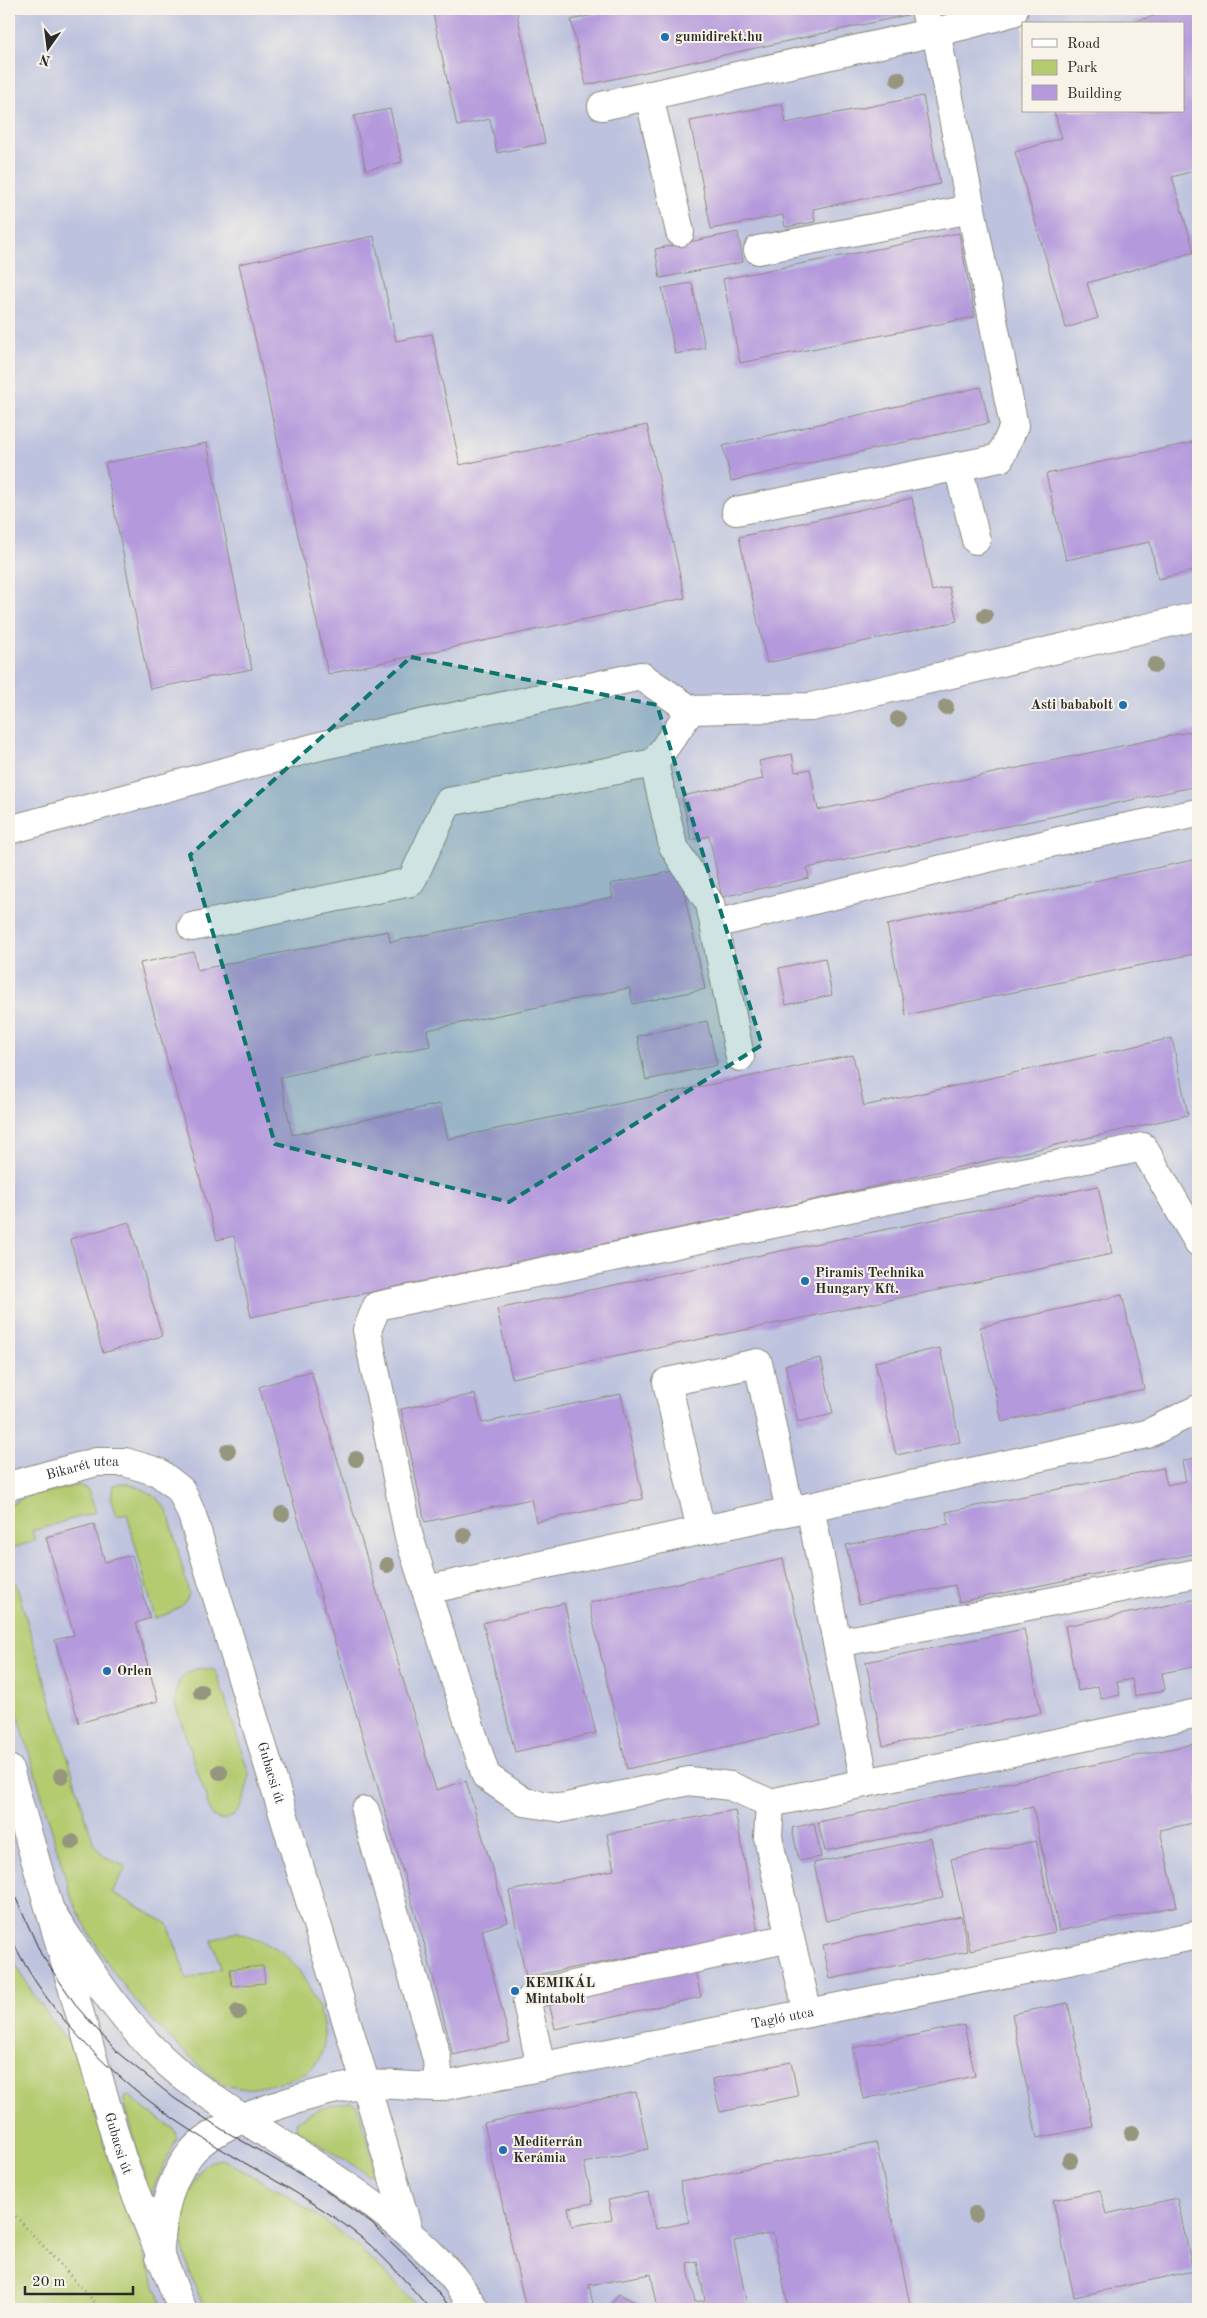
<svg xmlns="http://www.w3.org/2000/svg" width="1207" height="2318" font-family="'Old Standard TT',serif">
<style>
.industrial{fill:#bdc3de;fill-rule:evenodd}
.green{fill:#b4cb70;stroke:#707b4e}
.building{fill:#b499dc;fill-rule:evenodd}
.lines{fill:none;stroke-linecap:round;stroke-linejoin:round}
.minor-casing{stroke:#8e8a7e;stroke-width:30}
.path{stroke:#8e8a7e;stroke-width:3;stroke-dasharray:1 4;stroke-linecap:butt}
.minor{stroke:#fff;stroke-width:28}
.tram{stroke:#2b2b2b;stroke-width:1}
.tree{fill:#96967f}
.marked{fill:#0f766e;fill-opacity:0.2;stroke:#0f766e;stroke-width:4;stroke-dasharray:10 6;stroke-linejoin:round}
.poi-dot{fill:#1f6fb2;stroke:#f7f3e8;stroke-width:2}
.labels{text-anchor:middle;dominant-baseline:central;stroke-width:4;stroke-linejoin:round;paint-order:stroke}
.poi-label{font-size:14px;font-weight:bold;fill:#2b2b2b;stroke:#f7f3e8;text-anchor:start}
.street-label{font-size:14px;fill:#2b2b2b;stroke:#f7f3e8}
</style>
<rect width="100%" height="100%" fill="#f7f3e8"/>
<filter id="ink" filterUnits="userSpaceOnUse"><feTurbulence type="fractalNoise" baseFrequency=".02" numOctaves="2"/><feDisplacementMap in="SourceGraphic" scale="10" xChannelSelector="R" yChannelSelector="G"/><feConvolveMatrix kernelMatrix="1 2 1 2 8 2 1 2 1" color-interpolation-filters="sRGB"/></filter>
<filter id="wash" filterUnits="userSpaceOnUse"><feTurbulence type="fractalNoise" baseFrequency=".0096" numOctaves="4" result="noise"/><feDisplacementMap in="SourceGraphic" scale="20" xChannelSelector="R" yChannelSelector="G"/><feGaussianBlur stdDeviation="1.12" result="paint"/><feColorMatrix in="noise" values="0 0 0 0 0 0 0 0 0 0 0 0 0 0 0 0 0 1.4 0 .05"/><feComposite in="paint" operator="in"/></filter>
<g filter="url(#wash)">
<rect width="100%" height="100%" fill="#f0e8d0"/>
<path class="industrial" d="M9,9H1198V2309H9ZM1023,24H1183V111H1023Z"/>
<g class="green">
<path d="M121,1483C142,1486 156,1494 168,1511L189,1594C182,1609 171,1613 155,1618L127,1514L116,1516L111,1500L113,1485Z"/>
<path d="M79,1485L88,1490L96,1512L32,1531L35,1541L9,1549V1506L26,1496Z"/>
<path d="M9,1561L94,1845L104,1856L126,1867L112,1892L168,1924L187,1980L221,1968L212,1940L237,1932C252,1938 273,1944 285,1955C296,1964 302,1975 309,1988C331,2028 335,2070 281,2082C266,2086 249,2091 233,2087C215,2083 203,2069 190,2057C139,2011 99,1959 71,1897L9,1683Z"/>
<path d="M200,1668L214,1670L217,1674L249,1774C247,1792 238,1831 212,1816L175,1703C176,1684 180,1673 200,1668Z"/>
<path d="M9,1952L33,1994L77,2055L115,2178L164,2309H9Z"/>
<path d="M129,2095L148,2112L174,2129L177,2138L151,2193L148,2191L124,2101L125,2096Z"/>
<path d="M351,2102L358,2107L376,2171L373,2177L296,2130L297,2121C315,2110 330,2104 351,2102Z"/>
<path d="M221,2159C248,2174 276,2188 302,2205C346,2234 385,2269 419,2309H204C186,2260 171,2238 193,2186C200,2170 202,2162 221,2159Z"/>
</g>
<g id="blocks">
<g class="building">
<path d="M9,9H26L9,14Z"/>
<path d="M432,9H516L545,143L497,153L490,119L457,126Z"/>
<path d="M600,9H911L912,14L586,85L571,20L601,13Z"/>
<path d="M1179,9H1193L1198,26V170L1172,177L1194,252L1087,283L1098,318L1066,328L1015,152L1062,138L1054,111H1183V24L1129,23Z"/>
<path d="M923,96L940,184L813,209L815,222L785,227L783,215L711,229L690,121L782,104L786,123Z"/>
<path d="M390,109L402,162L366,170L354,116Z"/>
<path d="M738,232L743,262L660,278L655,249Z"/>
<path d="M959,233L975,317L740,363L723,279Z"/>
<path d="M374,236L396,341L432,334L460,465L647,425L685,598L328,674L239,264Z"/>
<path d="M692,283L705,348L675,354L662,288Z"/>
<path d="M981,387L989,423L731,481L723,446Z"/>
<path d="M1198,441V570L1158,579L1150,542L1066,560L1046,474Z"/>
<path d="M207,443L252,669L150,689L105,463Z"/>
<path d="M912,498L932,591L949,587L957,621L767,663L739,537Z"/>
<path d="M1198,730V786L807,868L809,878L722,897L709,836L691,840L682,796L763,779L759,761L792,754L795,772L810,769L818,810Z"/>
<path d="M1198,859V953L906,1015L887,925Z"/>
<path d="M679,870L705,989L633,1004L629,988L427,1030L430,1046L280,1077L292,1135L440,1104L448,1139L853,1055L864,1106L1172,1038L1188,1115L805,1202L251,1317L234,1236L217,1240L140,963L194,952L197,970L388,931L390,942L613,897L610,884Z"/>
<path d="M825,958L832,995L786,1005L779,968Z"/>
<path d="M707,1021L717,1065L646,1080L637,1036Z"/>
<path d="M1098,1186L1112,1254L512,1378L497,1309Z"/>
<path d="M129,1222L162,1336L103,1353L70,1239Z"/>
<path d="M1122,1295L1144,1389L1002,1422L980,1327Z"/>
<path d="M940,1348L960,1442L896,1455L875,1362Z"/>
<path d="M821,1358L833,1414L798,1422L785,1365Z"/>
<path d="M311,1371L436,1790L466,1781L508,1922L482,1930L510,2042L453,2055L425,1946L259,1387Z"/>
<path d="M475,1394L482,1423L621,1394L643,1499L536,1522L531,1499L425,1522L401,1409Z"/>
<path d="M1198,1457V1553L959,1602L955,1585L859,1604L846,1545L949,1524L946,1512L1163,1468L1167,1485L1186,1481L1182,1461Z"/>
<path d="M94,1524L105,1562L132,1555L150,1618L136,1623L158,1701L79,1723L55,1640L74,1635L46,1537Z"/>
<path d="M783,1559L821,1725L627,1769L589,1603Z"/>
<path d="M1198,1599V1666L1162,1673L1165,1690L1135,1696L1132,1679L1117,1682L1120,1695L1101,1699L1098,1686L1078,1691L1065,1626Z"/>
<path d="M564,1603L596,1733L515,1752L483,1623Z"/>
<path d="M1024,1629L1041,1713L883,1746L866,1662Z"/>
<path d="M1198,1743V1822L1160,1830L1177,1906L1059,1931L1033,1807L825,1851L818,1822Z"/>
<path d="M735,1810L758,1932L526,1977L509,1891L614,1870L607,1834Z"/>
<path d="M814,1823L821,1857L799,1861L792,1828Z"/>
<path d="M931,1838L943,1897L826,1921L814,1863Z"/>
<path d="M1036,1841L1055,1932L970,1950L951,1859Z"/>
<path d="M961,1916L968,1951L830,1979L823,1945Z"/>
<path d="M263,1966L265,1983L232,1986L230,1969Z"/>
<path d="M695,1970L701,1997L555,2029L549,2002Z"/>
<path d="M1068,2003L1093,2127L1037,2138L1012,2014Z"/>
<path d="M964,2025L975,2076L863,2099L853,2048Z"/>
<path d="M791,2062L798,2096L720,2112L712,2079Z"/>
<path d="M636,2092L648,2149L584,2163L593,2203L568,2208L572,2226L612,2219L608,2200L648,2192L656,2229L689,2222L680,2182L876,2142L911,2309H774L788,2306L773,2233L734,2241L748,2309H658L651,2274L589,2285L594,2309H526L484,2123ZM697,2261L705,2300L695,2302L687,2263Z"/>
<path d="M1100,2190L1106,2214L1177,2198L1193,2271L1074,2297L1053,2200Z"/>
<path d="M619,2294L643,2306L642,2309H607Z"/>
</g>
</g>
</g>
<g filter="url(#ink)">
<use href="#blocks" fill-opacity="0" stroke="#8e8a7e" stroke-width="1"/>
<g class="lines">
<defs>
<g id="minor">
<path d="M925,9L930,33"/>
<path d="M649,95L680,232"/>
<path d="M602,106L966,25L1013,12"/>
<path d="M758,250L971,209"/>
<path d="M958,466L976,540"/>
<path d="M736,511L1000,458L1014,426L936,32"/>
<path d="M654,763L673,846L710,904L740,1057"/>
<path d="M9,830L324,745L641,676L691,710L811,707L1198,616"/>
<path d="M714,924L1059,841L1198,813"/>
<path d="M192,927L411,882L448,802L654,763L691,710"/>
<path d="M1198,1242L1143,1147L377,1306L367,1330L409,1537L486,1776L524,1802L562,1808L689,1781L730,1786L770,1803L1198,1713"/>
<path id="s1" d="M9,1486L96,1462H125L158,1472L181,1490L192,1515L366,2085L409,2233"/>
<path d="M810,1507L865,1783"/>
<path d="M701,1530L667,1382L758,1363L790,1511"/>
<path d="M426,1590L1147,1434L1198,1409"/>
<path d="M837,1643L1198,1573"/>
<path id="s2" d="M9,1769L122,2159L182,2309"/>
<path d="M770,1803L768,1837L790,1938"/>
<path d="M365,1811L437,2059L439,2087"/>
<path d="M51,1912C89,1970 128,2033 184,2077C272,2145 376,2190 451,2275C460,2285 467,2298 475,2309"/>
<path d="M541,2067L527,2003L536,1993L790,1938L808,2013"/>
<path id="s3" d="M159,2257C162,2220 166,2184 190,2154C216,2119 320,2089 363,2085C388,2083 414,2087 439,2087L1198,1935"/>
</g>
</defs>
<use href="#minor" class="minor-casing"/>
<path class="path" d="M9,2209L101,2309"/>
<use href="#minor" class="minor"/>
<g class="tram">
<path d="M9,1883L41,1954L78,2008L118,2053L174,2098L223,2130L314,2182L371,2223L412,2262L452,2309"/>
<path d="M9,1933C46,2018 127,2092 205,2139C257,2172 314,2199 362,2238C387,2259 409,2285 430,2309"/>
</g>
</g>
<g class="tree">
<circle cx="898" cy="79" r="8"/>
<circle cx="985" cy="616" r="8"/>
<circle cx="1155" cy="665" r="8"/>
<circle cx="946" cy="707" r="8"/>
<circle cx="898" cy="719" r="8"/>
<circle cx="228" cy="1451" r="8"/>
<circle cx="356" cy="1459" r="8"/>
<circle cx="282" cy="1514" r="8"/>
<circle cx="464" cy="1535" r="8"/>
<circle cx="387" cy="1565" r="8"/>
<circle cx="201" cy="1692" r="8"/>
<circle cx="220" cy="1772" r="8"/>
<circle cx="61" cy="1776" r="8"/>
<circle cx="72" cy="1842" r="8"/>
<circle cx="238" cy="2012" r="8"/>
<circle cx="1132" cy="2133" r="8"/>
<circle cx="1070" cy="2160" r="8"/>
<circle cx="975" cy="2214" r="8"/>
</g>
</g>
<path class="marked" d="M411,657L657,705L762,1045L509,1202L275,1144L190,855Z"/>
<g class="poi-dot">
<circle cx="665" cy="37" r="5"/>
<circle cx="1123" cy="705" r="5"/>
<circle cx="805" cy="1281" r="5"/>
<circle cx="107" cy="1671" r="5"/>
<circle cx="515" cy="1991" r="5"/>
<circle cx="503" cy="2150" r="5"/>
</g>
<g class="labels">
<g class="poi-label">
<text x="675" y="37">gumidirekt.hu</text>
<text x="1113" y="705" text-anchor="end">Asti bababolt</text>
<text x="815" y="1273">Piramis Technika<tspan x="815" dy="16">Hungary Kft.</tspan></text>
<text x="117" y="1671">Orlen</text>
<text x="525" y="1983">KEMIKÁL<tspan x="525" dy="16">Mintabolt</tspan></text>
<text x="513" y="2142">Mediterrán<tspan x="513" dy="16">Kerámia</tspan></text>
</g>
<g class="street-label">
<text stroke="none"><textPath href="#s1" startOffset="76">Bikarét utca</textPath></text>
<text stroke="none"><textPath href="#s1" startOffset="480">Gubacsi út</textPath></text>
<text stroke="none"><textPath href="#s3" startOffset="725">Tagló utca</textPath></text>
<text stroke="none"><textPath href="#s2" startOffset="390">Gubacsi út</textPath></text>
</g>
</g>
<rect width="1207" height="2318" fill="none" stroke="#f7f3e8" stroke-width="30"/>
<rect x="1022" y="22" width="162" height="90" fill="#f7f3e8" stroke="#a5a39c"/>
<rect x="1032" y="39" width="25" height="8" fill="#ffffff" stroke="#a5a39c"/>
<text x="1067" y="48" font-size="15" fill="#2b2b2b">Road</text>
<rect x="1032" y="60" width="25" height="15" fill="#b4cb70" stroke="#a5a39c"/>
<text x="1067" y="72" font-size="15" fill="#2b2b2b">Park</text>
<rect x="1032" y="85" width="25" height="15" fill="#b499dc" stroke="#a5a39c"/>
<text x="1067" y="98" font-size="15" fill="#2b2b2b">Building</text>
<g transform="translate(48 48) rotate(194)" stroke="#f7f3e8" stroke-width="4" paint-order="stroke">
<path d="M0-4L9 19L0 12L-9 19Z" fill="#2b2b2b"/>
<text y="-8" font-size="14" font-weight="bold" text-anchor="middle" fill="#2b2b2b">N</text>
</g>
<path d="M25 2286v8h108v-8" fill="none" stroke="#2b2b2b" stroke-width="2.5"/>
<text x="32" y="2286" font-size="15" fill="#2b2b2b" stroke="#f7f3e8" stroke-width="4" paint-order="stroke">20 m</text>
</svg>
